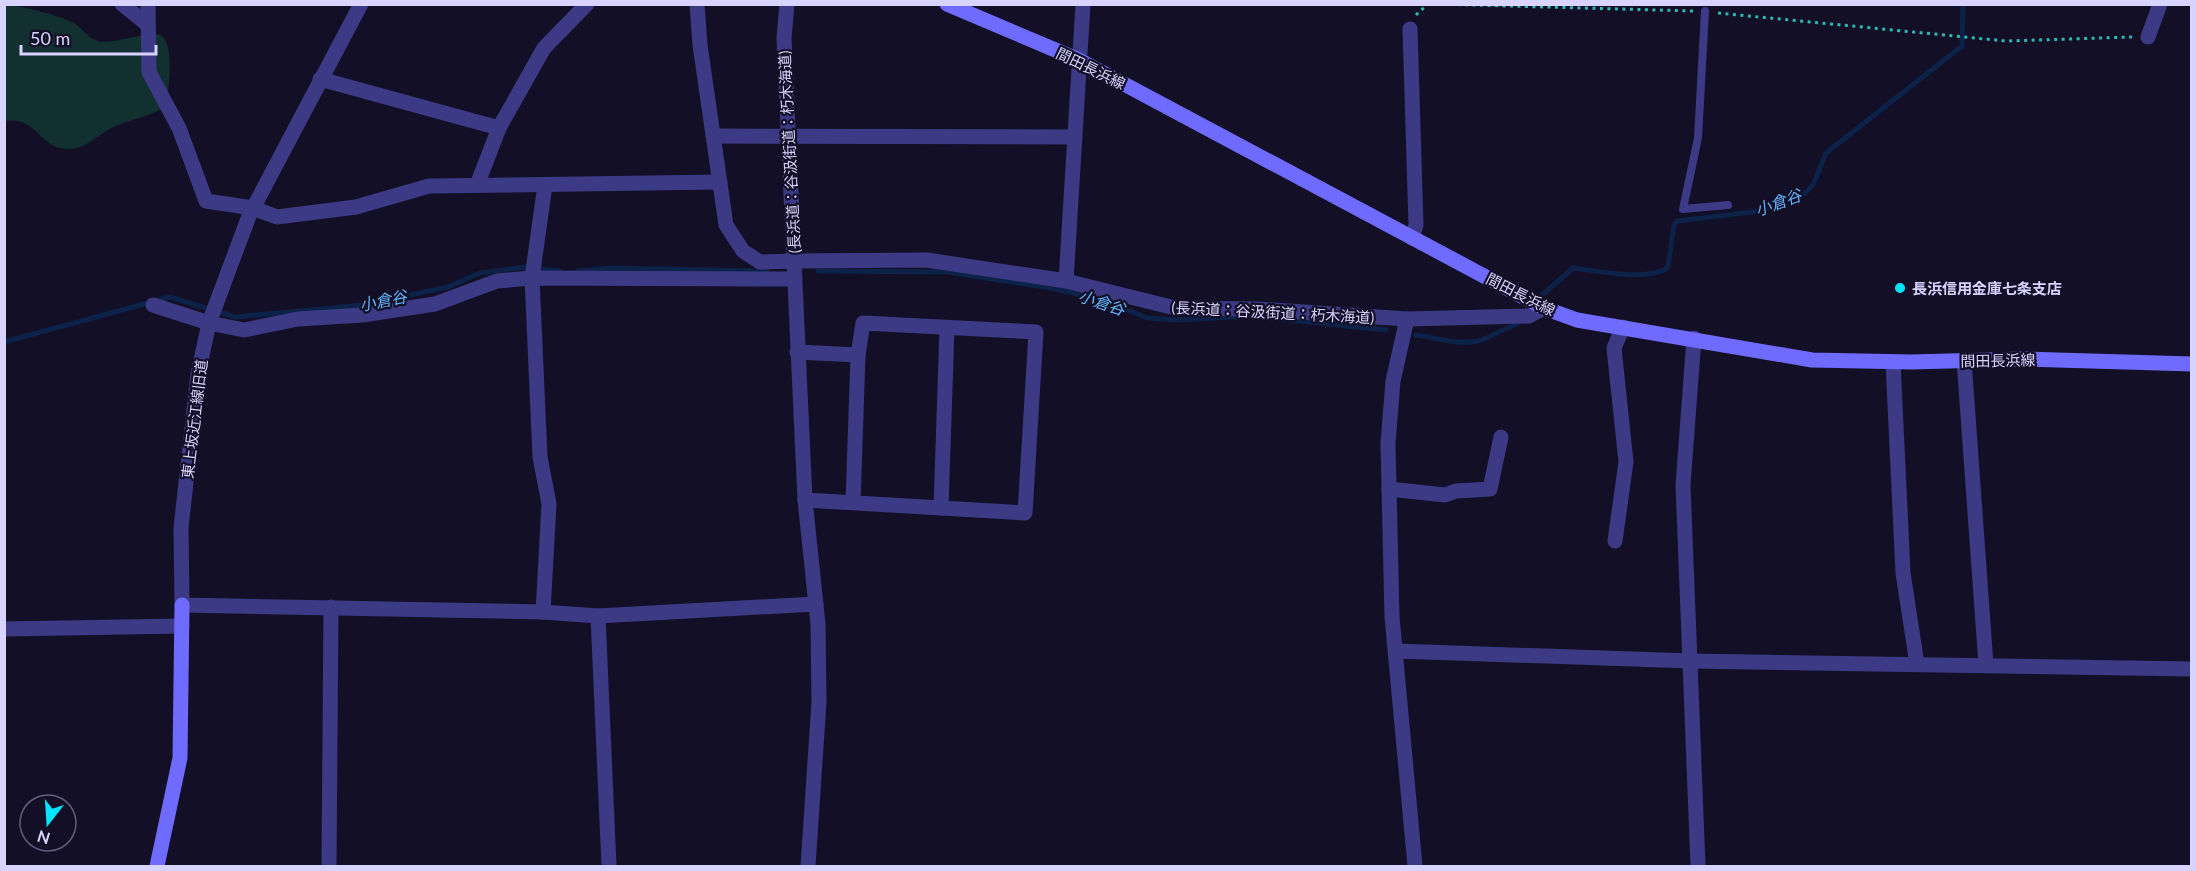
<svg xmlns="http://www.w3.org/2000/svg" width="2196" height="871" font-family="Lato,'Noto Sans JP',sans-serif">
<style>
.green{fill:#12302f}
.lines{fill:none;stroke-linecap:round;stroke-linejoin:round}
.stream{stroke:#0c2248;stroke-width:5}
.path{stroke:#2fb8b0;stroke-width:3;stroke-dasharray:3 4.5;stroke-linecap:butt}
.lane{stroke:#3d3a85;stroke-width:8}
.street{stroke:#3d3a85;stroke-width:15}
.secondary{stroke:#6f6bff;stroke-width:15}
.poi-dot{fill:#00e5ff;stroke:#130f26;stroke-width:2}
.labels{text-anchor:middle;dominant-baseline:central;stroke-width:4.5;stroke-linejoin:round;paint-order:stroke}
.street-label{font-size:15px;fill:#d9d4ff;stroke:#130f26}
.poi-label{font-size:15px;font-weight:bold;fill:#d9d4ff;stroke:#130f26;text-anchor:start}
.water-label{font-size:16px;font-style:italic;fill:#62b6ff;stroke:#130f26}
</style>
<rect width="100%" height="100%" fill="#130f26"/>
<path class="green" d="M5,5C20,5 57,15 72,22C81,26 86,37 98,41C115,46 157,26 164,38C174,54 169,89 165,107C150,116 134,119 118,125C98,132 85,154 60,148C39,143 34,116 5,121Z"/>
<g class="lines">
<g class="stream">
<path d="M578,271L610,268L767,271"/>
<path d="M818,271L947,272L1056,289L1106,301L1147,318L1178,320L1252,316L1386,330"/>
<path d="M1542,295L1573,268C1596,271 1650,282 1668,267L1674,225L1677,221L1761,211L1805,193L1813,185L1826,153L1962,46L1963,4"/>
<path d="M1416,335C1437,338 1466,348 1487,338C1497,333 1506,328 1517,324"/>
<path d="M4,342L170,297L235,317L363,305L448,287L480,273L525,267L560,271"/>
</g>
<g class="path">
<path d="M1435,4L1694,11"/>
<path d="M1718,13L2006,41L2133,37"/>
<path d="M1416,15L1428,4"/>
</g>
<path class="lane" d="M1705,11L1698,138L1683,209L1728,205"/>
<g class="street">
<path d="M122,4L148,25"/>
<path d="M148,4L149,72L179,128L206,201L253,208L277,217L356,207L429,186L720,182"/>
<path d="M361,4L249,216L209,323L198,374L181,528L182,605L543,612L598,616L816,604"/>
<path d="M697,4L700,45L726,225L743,251L760,262L794,261L805,500L818,624L819,702L808,866"/>
<path d="M787,4L784,38L794,261L927,260L1066,281L1175,308L1257,309L1407,319L1529,316L1544,308"/>
<path d="M1410,29L1416,225L1412,238"/>
<path d="M2148,37L2160,4"/>
<path d="M320,79L499,128"/>
<path d="M713,136L1075,137"/>
<path d="M477,185L499,128L544,48L587,4"/>
<path d="M1066,281L1083,4"/>
<path d="M153,305L209,323L244,330L298,319L362,315L435,304L497,281L532,278L794,279"/>
<path d="M1407,319L1393,381L1388,443L1392,617L1415,866"/>
<path d="M1694,338L1683,485L1698,866"/>
<path d="M797,352L858,355"/>
<path d="M1964,360L1986,665"/>
<path d="M1893,362L1903,573L1917,664"/>
<path d="M1389,489L1445,495L1456,491L1490,489L1501,437"/>
<path d="M805,500L1025,513L1036,332L863,323L858,355L853,503"/>
<path d="M941,508L947,328"/>
<path d="M1615,541L1626,462L1614,348L1623,327"/>
<path d="M543,612L549,504L540,457L532,278L545,185"/>
<path d="M598,616L609,866"/>
<path d="M4,629L182,626"/>
<path d="M1396,651L1691,661L2192,669"/>
<path d="M329,866L331,607"/>
</g>
<g class="secondary">
<path d="M947,4L1079,60L1544,308L1577,320L1812,360L1911,362L2024,359L2192,364"/>
<path d="M157,866L180,758L182,605"/>
</g>
</g>
<circle class="poi-dot" cx="1900" cy="288" r="6"/>
<g class="labels">
<g class="street-label">
<text transform="translate(1091 68) rotate(26)">間田長浜線</text>
<text transform="translate(789 152) rotate(-93)">(長浜道：谷汲街道：朽木海道)</text>
<text transform="translate(1521 294) rotate(27)">間田長浜線</text>
<text transform="translate(1273 312) rotate(3)">(長浜道：谷汲街道：朽木海道)</text>
<text transform="translate(1998 360) rotate(-1)">間田長浜線</text>
<text transform="translate(194 419) rotate(-83)">東上坂近江線旧道</text>
</g>
<g class="poi-label">
<text x="1912" y="288">長浜信用金庫七条支店</text>
</g>
<g class="water-label">
<text transform="translate(1778 202) rotate(-20)">小倉谷</text>
<text transform="translate(383 300) rotate(-11)">小倉谷</text>
<text transform="translate(1102 302) rotate(18)">小倉谷</text>
</g>
</g>
<rect width="2196" height="871" fill="none" stroke="#d9d4ff" stroke-width="12"/>
<g transform="translate(48 823) rotate(197)"><circle r="28" fill="#130f26" stroke="#625e7d" stroke-width="1.5"/>
<path d="M0-4.5L10 22L0 15L-10 22Z" fill="#00e5ff"/>
<text y="-9" font-size="16" font-weight="bold" text-anchor="middle" fill="#d9d4ff">N</text>
</g>
<path d="M21 45v9h135v-9" fill="none" stroke="#d9d4ff" stroke-width="3"/>
<text x="30" y="45" font-size="18" fill="#d9d4ff" stroke="#130f26" stroke-width="4.5" paint-order="stroke">50 m</text>
</svg>
